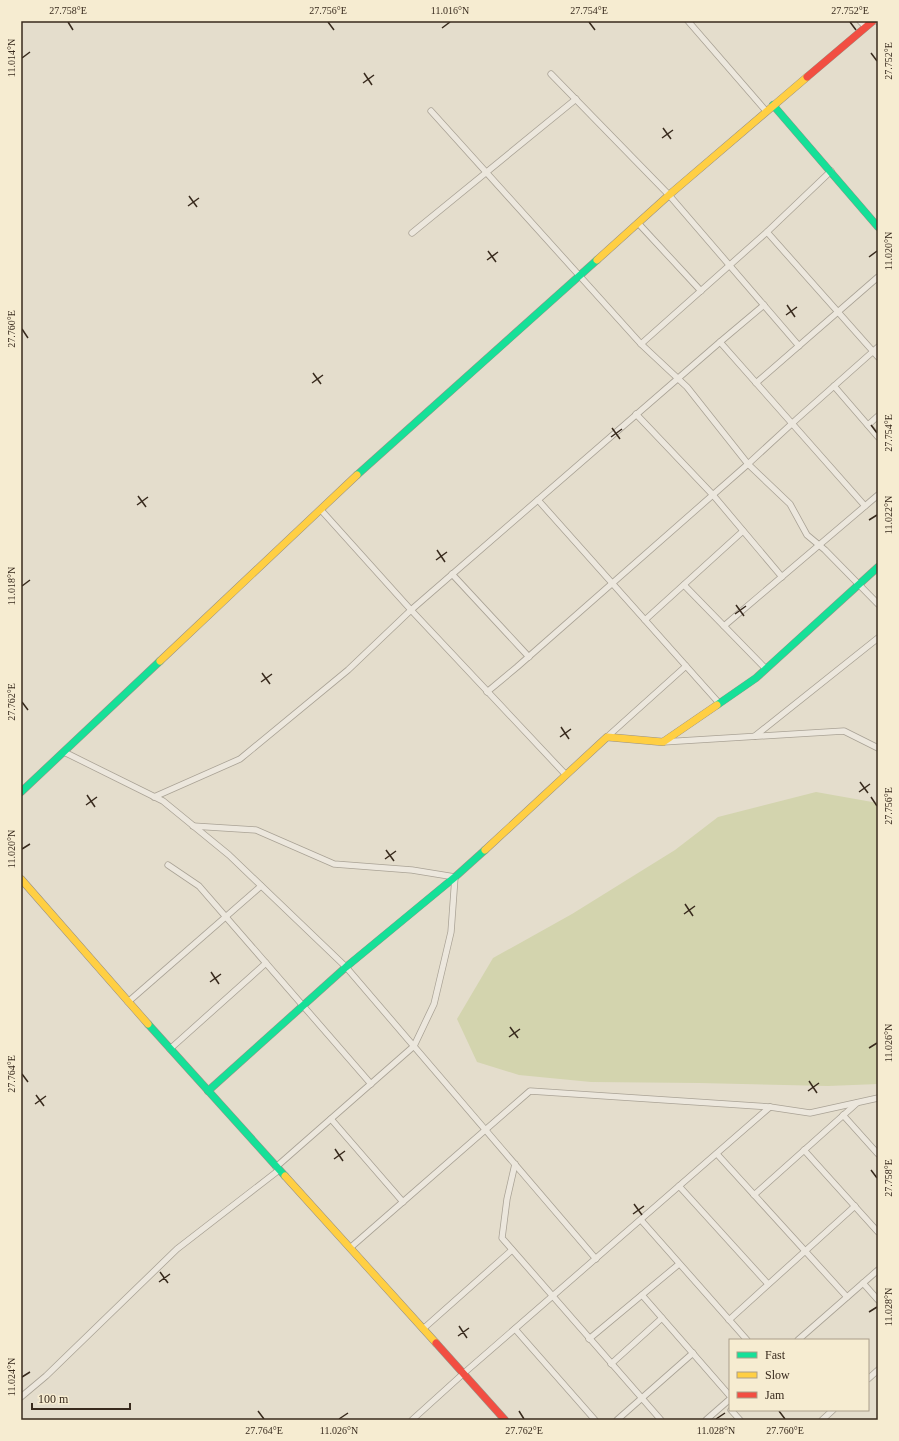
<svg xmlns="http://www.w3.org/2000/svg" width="899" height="1441" font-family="Georgia,serif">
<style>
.green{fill:#d3d4ae}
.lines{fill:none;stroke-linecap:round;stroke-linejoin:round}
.street-casing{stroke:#a9a295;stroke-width:7}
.fast-casing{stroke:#999185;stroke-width:8}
.slow-casing{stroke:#999185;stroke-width:8}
.jam-casing{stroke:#999185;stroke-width:8}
.street{stroke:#ece7dd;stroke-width:5.5}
.fast{stroke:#16e098;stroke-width:7}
.slow{stroke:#ffcf43;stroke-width:7}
.jam{stroke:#f24e42;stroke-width:7}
.ticks{fill:none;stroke:#382a1d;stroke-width:1.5}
.neatline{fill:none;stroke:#382a1d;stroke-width:1.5}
.ticks-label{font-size:10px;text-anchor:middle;fill:#382a1d}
</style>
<rect width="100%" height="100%" fill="#e4ddcc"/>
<path class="green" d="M816,792L878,803V1084L828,1086L699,1083L591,1082L519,1075L477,1062L457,1019L493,958L572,914L675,850L718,817Z"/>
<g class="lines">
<defs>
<g id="street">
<path d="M688,21L766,111"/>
<path d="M860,21L866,27"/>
<path d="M877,21L878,22"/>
<path d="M551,74L669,195L799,346"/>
<path d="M431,111L641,344L687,387L748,464L790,504L807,535L825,550L878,604"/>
<path d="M638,223L701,291"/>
<path d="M767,232L878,357"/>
<path d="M412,233L576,99"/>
<path d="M720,342L865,506"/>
<path d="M641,344L767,232L831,171"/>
<path d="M756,383L878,277"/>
<path d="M834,386L878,437"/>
<path d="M636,414L713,495L782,577"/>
<path d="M868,425L878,416"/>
<path d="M538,500L719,703"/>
<path d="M321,510L411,610L566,775"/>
<path d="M452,574L529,657"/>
<path d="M684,585L766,669"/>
<path d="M645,620L743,531"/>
<path d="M724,626L878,495"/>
<path d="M487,692L517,667L748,464L798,418L878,347"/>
<path d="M755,736L878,638"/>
<path d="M607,737L686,666"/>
<path d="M663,742L844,731L878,748"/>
<path d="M64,752L163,801L229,855L346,967L596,1259"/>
<path d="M154,797L240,759L348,670L411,610L720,342L764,305"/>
<path d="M193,826L256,830L334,864L412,870L455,877L451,932L434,1004L414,1046L276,1167"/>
<path d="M168,865L199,886L371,1084"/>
<path d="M128,1002L261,886"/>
<path d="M170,1049L266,963"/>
<path d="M843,1115L878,1154"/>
<path d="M331,1119L403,1202"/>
<path d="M804,1150L878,1232"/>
<path d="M717,1154L847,1297"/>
<path d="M515,1164L507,1199L502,1238L661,1420"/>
<path d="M679,1186L768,1284"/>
<path d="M754,1195L857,1103"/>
<path d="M641,1220L747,1340"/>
<path d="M350,1248L530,1091L770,1107L810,1113L878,1098"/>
<path d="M863,1283L878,1300"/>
<path d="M642,1295L730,1396"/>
<path d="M729,1320L855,1206"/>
<path d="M423,1329L512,1250"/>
<path d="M515,1329L595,1420"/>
<path d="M589,1339L679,1264"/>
<path d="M798,1340L878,1270"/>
<path d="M611,1364L662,1318"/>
<path d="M868,1379L878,1370"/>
<path d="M21,1397L46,1376L177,1249L279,1170"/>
<path d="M731,1410L740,1420"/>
<path d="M412,1420L464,1373L770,1107"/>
<path d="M617,1420L693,1353"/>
<path d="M706,1420L730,1399"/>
<path d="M822,1420L833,1410"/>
</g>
<g id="fast">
<path d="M773,105L878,227"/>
<path d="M357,475L597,260"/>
<path d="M717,705L756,678L878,567"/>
<path d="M21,792L160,661"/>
<path d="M148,1024L285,1176"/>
<path d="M208,1091L346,967L455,877L485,850"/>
</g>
<g id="slow">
<path d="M597,260L669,195L807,77"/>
<path d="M160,661L357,475"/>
<path d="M485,850L607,737L663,742L717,705"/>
<path d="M21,879L148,1024"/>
<path d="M285,1176L436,1343"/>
</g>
<g id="jam">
<path d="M807,77L873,21"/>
<path d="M436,1343L505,1420"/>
</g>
</defs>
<use href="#street" class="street-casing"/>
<use href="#fast" class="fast-casing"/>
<use href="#slow" class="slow-casing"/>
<use href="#jam" class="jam-casing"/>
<use href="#street" class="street"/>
<use href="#fast" class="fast"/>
<use href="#slow" class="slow"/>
<use href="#jam" class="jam"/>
</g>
<path class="ticks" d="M68,22L73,30M328,22L334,30M589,22L595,30M850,22L856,30M442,28L450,22M871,53L877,61M22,58L30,52M364,73L372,85M363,83L374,75M663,128L671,139M662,138L673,130M189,196L197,207M188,206L199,198M488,251L496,262M869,257L877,251M487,260L498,252M787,305L795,317M786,315L797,307M22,329L28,338M313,373L321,384M312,383L323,375M871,425L877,433M612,428L620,439M611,437L622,429M138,496L146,507M137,505L148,497M869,520L877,515M437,550L445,562M436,560L447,552M22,586L30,580M736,605L744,616M735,614L746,606M262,673L270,684M261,682L272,674M22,702L28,710M561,727L569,739M560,737L571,729M860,782L868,793M859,792L870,784M87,795L95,807M871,797L877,806M86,805L97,797M22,849L30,844M386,850L394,861M385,859L396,851M685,904L693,916M684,914L695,906M211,972L219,984M210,982L221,974M510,1027L518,1038M509,1037L520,1029M869,1048L877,1043M22,1074L28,1082M809,1081L817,1093M808,1091L819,1083M36,1095L44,1106M35,1104L46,1096M335,1149L343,1161M334,1159L345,1151M871,1170L877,1178M634,1204L642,1215M633,1214L644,1206M160,1272L168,1283M159,1282L170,1274M869,1312L877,1307M459,1326L467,1338M458,1336L469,1328M22,1377L30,1372M258,1411L264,1419M519,1411L524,1419M779,1411L785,1419M339,1419L348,1413M716,1419L725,1413"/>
<rect width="899" height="1441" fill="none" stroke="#f6ecd1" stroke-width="44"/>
<rect x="729" y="1339" width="140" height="72" fill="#f6ecd1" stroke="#aa9e89"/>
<rect x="737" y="1352" width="20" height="6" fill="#16e098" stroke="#aa9e89"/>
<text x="765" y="1359" font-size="12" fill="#382a1d">Fast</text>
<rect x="737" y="1372" width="20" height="6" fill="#ffcf43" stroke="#aa9e89"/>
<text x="765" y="1379" font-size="12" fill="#382a1d">Slow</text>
<rect x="737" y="1392" width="20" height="6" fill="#f24e42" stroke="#aa9e89"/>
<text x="765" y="1399" font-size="12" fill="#382a1d">Jam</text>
<path d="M32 1403v6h98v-6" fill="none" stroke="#382a1d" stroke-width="2"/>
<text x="38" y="1403" font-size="12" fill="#382a1d" stroke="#f6ecd1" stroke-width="3" paint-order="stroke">100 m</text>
<rect x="22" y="22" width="855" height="1397" class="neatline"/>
<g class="ticks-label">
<text x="68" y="14">27.758°E</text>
<text x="328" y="14">27.756°E</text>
<text x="450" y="14">11.016°N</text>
<text x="589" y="14">27.754°E</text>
<text x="850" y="14">27.752°E</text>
<text transform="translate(11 58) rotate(-90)" y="4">11.014°N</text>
<text transform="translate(888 61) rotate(-90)" y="4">27.752°E</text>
<text transform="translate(888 251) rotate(-90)" y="4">11.020°N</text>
<text transform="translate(11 329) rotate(-90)" y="4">27.760°E</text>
<text transform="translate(888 433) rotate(-90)" y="4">27.754°E</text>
<text transform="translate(888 515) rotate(-90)" y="4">11.022°N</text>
<text transform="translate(11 586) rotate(-90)" y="4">11.018°N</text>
<text transform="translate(11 702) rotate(-90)" y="4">27.762°E</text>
<text transform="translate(888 806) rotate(-90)" y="4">27.756°E</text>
<text transform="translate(11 849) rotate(-90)" y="4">11.020°N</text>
<text transform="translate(888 1043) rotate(-90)" y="4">11.026°N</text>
<text transform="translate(11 1074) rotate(-90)" y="4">27.764°E</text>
<text transform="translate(888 1178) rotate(-90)" y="4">27.758°E</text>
<text transform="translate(888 1307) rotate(-90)" y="4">11.028°N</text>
<text transform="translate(11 1377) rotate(-90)" y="4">11.024°N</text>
<text x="264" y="1434">27.764°E</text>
<text x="339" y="1434">11.026°N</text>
<text x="524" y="1434">27.762°E</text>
<text x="716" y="1434">11.028°N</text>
<text x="785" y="1434">27.760°E</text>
</g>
</svg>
